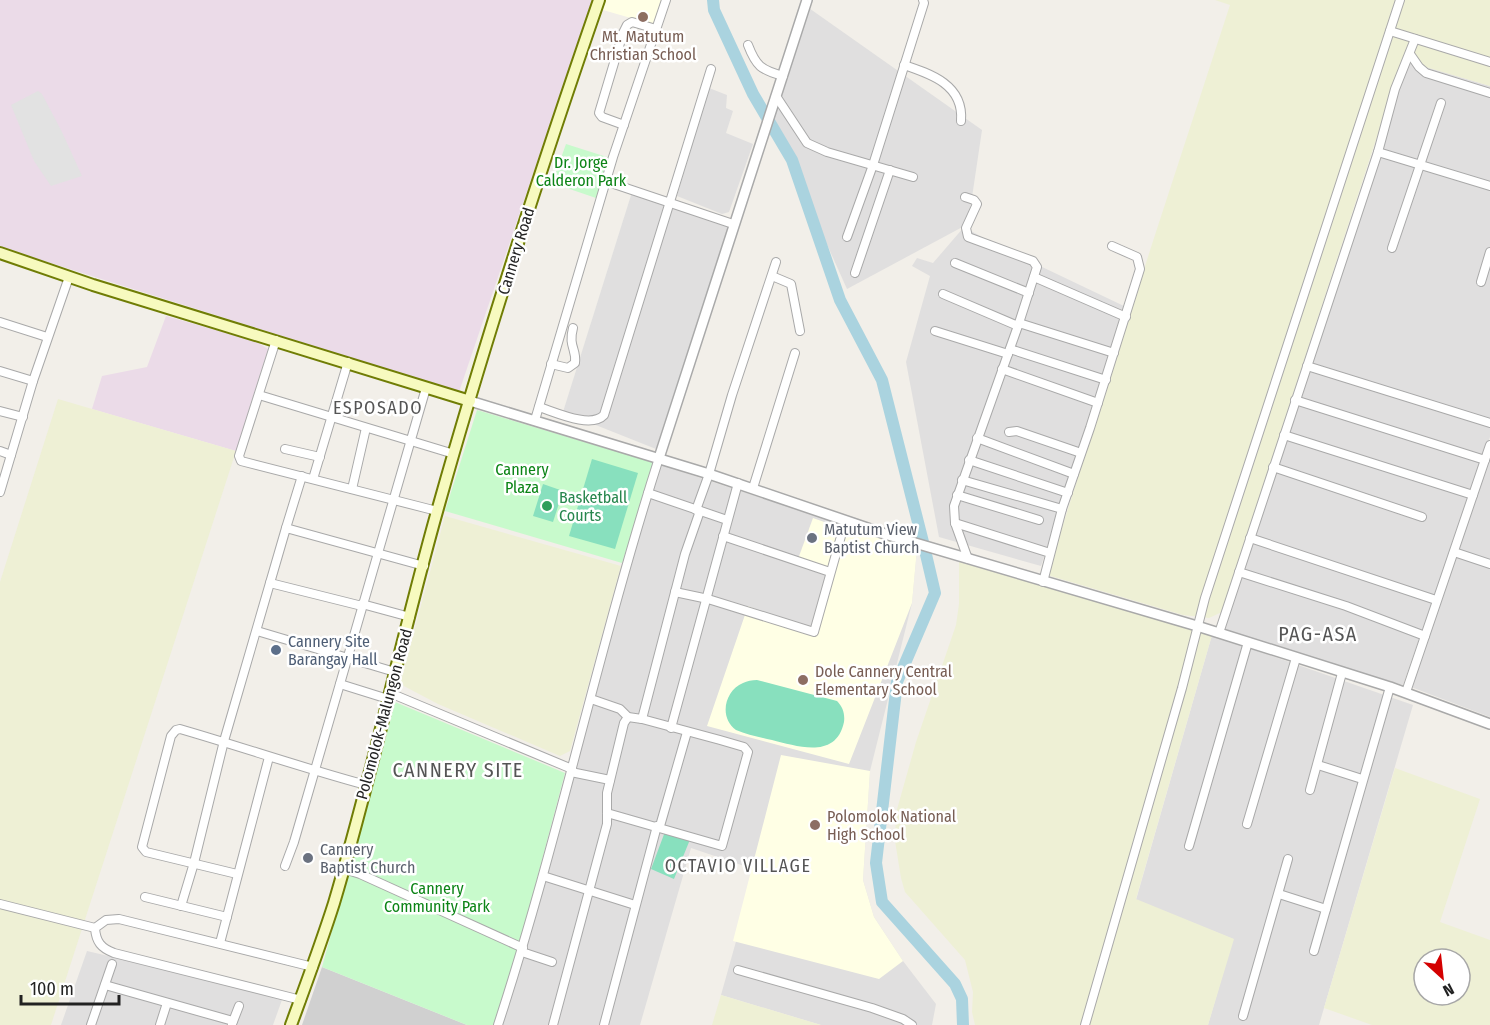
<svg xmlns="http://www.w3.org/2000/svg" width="1490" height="1025" font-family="'Fira Sans Condensed',sans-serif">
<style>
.residential{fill:#e0dfdf}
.industrial{fill:#ebdbe8}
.education{fill:#ffffe5}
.religious{fill:#d0d0d0}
.farmland{fill:#eef0d5;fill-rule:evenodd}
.park{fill:#c8facc}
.pitch{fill:#88e0be}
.parking{fill:#e2e2e2}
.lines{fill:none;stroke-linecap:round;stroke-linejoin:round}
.river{stroke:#aad3df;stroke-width:12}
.minor-casing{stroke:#a9a9a9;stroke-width:10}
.tertiary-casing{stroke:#a9a9a9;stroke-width:12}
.secondary-casing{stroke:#707d05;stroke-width:14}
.minor{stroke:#fff;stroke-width:8}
.tertiary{stroke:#fff;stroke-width:9}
.secondary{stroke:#f7fabf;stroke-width:10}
.education-dot{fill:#8d6e63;stroke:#fff;stroke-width:2}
.leisure-dot{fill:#2e9e5b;stroke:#fff;stroke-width:2}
.worship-dot{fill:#6b7280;stroke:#fff;stroke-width:2}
.service-dot{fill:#5c6f8a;stroke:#fff;stroke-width:2}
.labels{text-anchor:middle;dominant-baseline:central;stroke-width:5;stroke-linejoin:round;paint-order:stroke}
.education-label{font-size:16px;fill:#785e54;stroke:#fff;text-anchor:start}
.park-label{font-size:16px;fill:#0c8416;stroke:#fff}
.street-label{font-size:16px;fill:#222;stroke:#fff}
.leisure-label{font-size:16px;fill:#27864d;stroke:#fff;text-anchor:start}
.worship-label{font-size:16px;fill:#5b616d;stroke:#fff;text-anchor:start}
.service-label{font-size:16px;fill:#4e5e75;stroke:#fff;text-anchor:start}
.neighbourhood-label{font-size:18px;letter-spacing:1.5px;fill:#555;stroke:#fff}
.quarter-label{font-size:20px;letter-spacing:1.5px;fill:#555;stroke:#fff}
</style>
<rect width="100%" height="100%" fill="#f2efe9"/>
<g class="residential">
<path d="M806,6L982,130L968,224L847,289L769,115Z"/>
<path d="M1403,60L1490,86V437L1403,685L1217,628Z"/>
<path d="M709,88L727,95L726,108L733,111L726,133L753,144L729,212L722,214L677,196Z"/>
<path d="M632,192L728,227L656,449L563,412Z"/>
<path d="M964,227L998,246L1126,307L1041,566L939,537L906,362L930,276L912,266L917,258L933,263Z"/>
<path d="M1490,450V717L1411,687Z"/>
<path d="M655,463L917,549L912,603L870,771L863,880L874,917L903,961L936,1004L932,1025H821L721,995L756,870L691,848L640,1025H494L518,951L622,563Z"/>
<path d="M1212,635L1413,705L1319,1025H1208L1233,939L1136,900Z"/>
<path d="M87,951L283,997L273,1025H61Z"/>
</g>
<g class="industrial">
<path d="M0,0H592L459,392L0,247Z"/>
<path d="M166,316L255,341L268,349L236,451L92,409L102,376L147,367Z"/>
</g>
<g class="education">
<path d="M606,0H663L655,25L603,10Z"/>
<path d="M813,518L841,528L829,569L798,559Z"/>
<path d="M847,526L917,549L912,603L849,764L707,726L748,606L814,633Z"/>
<path d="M781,755L870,771L863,880L874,917L903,961L879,979L733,941Z"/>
</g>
<path class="religious" d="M322,967L467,1025H302Z"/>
<g class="farmland">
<path d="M1215,0H1490V86L1402,60L1222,612L1209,618L1183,615L1047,575L1153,241L1230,5Z"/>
<path d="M58,399L236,451L51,1025H0V582Z"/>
<path d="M445,516L621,566L570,751L560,756L438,704L400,684Z"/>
<path d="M959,562L1212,635L1136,899L1234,939L1208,1025H975L972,1012L973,992L965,960L905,892L901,878L895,841L896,813L916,742L956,625L959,604Z"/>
<path d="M1395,768L1480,799L1440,922L1490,940V1025H1372L1324,1008ZM1424,959H1460V995H1424Z"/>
<path d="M721,995L821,1025H712Z"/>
</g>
<g class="park">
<path d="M566,144L610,158L596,198L552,183Z"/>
<path d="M477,410L655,463L622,563L445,511Z"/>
<path d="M395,702L565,773L518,951L494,1025H467L322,967Z"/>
</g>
<g class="pitch">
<path d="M592,459L638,473L615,549L569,536Z"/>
<path d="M543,484L563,491L553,522L533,516Z"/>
<path d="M757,680L837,701C843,707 845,714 844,722C836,760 797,746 772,740C760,737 747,735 736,730C719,718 724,691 743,683C747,681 752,680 757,680Z"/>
<path d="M666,829L691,837L674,879L651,869Z"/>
</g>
<path class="parking" d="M38,91L42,94L62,132L82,176L51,186L34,161L11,105Z"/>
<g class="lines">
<path class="river" d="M713,0L714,10L753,94L792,160L840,300L882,380L924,546L935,593L897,682L876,863L882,902L955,984L962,999L963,1025"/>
<defs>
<g id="minor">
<path d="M1390,31L1490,62"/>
<path d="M748,45C756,66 761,70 783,76"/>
<path d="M1410,54L1419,67L1426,73L1490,93"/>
<path d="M904,65C931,74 964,85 961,121"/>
<path d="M776,96L807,143L827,152L913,177"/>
<path d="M624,125L602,117L599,113L623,33L627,25L632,22L656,29"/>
<path d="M1378,152L1490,186"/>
<path d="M605,181L733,224"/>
<path d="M965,197L974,200L977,204L966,228L968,237L1033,261L1037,267L1019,323L954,506L955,523L968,559"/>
<path d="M847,237L873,165L924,3L923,0"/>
<path d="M1392,248L1441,103"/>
<path d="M955,263L1029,293"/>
<path d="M855,273L890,170"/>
<path d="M772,276L791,284L800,331"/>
<path d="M1034,277L1126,317"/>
<path d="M1481,282L1490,252"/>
<path d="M943,294L1018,326"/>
<path d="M0,322L47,337"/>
<path d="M1019,323L1114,353"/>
<path d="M935,331L1008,354"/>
<path d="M276,340L239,456L241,461L437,511"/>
<path d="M1010,349L1106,380"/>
<path d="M551,364L568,368L575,363C577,349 568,347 573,328"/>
<path d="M1307,366L1490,423"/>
<path d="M1002,369L1098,403"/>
<path d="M0,371L33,381"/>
<path d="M259,395L454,454"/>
<path d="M1295,400L1485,460"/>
<path d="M539,407C555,412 591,429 604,415L711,69"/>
<path d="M0,411L23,417"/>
<path d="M535,420L613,157L666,0"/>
<path d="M1009,432L1017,431L1081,453"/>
<path d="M1284,435L1473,495"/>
<path d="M977,438L1074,474"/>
<path d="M285,449L320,457"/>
<path d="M0,451L11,455"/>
<path d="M969,460L1068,493"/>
<path d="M1273,467L1422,517"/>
<path d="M313,479L348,362"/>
<path d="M962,480L1062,509"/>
<path d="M753,488L795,353"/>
<path d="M352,489L366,428"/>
<path d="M0,492L33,381L69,277"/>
<path d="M648,493L727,520"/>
<path d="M957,495L1039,520"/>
<path d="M696,510L709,474L732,395L776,262"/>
<path d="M955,523L1050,553"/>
<path d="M286,528L302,476"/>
<path d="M723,536L830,572"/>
<path d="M1250,538L1436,600"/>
<path d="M1454,552L1490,564"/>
<path d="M1239,572L1346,606L1425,636"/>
<path d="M1043,582L1062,509L1090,428L1140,269L1137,257L1112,246"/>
<path d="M270,583L362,606"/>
<path d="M675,592L708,599L814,632L845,522"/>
<path d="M362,604L410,617"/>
<path d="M257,631L395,672"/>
<path d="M1219,633L1378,152L1395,89L1415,39"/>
<path d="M340,684L388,699"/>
<path d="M1406,692L1490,445"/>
<path d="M390,693L572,769"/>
<path d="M591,699L620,709L628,717L642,719L720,740L744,747L748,752L722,846L607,813"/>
<path d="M642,719L685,554L700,511"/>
<path d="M671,728L738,483"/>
<path d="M1318,765L1362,779"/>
<path d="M571,772L610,780"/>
<path d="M1310,790L1342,673"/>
<path d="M1247,824L1296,658"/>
<path d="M660,826L687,732"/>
<path d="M1189,846L1248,642"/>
<path d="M285,866L294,842L426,388"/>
<path d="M344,869L360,874L523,948"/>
<path d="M237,874L146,852L142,847L171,736L176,730L180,729C242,747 303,768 366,785"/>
<path d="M543,876L635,905"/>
<path d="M1279,894L1326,909"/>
<path d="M145,897L227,917"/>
<path d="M0,904L95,928"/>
<path d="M181,906L194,863L224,741L286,528L424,566"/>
<path d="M220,943L269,757"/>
<path d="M1314,951L1390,687"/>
<path d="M522,952L552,962"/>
<path d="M738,970L872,1008L903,1019L912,1025"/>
<path d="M105,985L233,1021"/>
<path d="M301,1000L114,953C101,948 96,942 95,928L106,920L119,919L313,967"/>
<path d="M1243,1016L1288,859"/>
<path d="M232,1024L239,1006"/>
<path d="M91,1025L112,964"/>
<path d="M160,1025L167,1003"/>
<path d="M498,1025C559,838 599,645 659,458"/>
<path d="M553,1025L607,824V793L624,723L628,717"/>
<path d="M604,1025L657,826"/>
<path d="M1085,1025L1182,688L1205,598L1400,0"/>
</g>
<g id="tertiary">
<path d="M470,401L709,474L888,535L1197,626L1390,687L1490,724"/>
<path d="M659,458L807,0"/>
</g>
<g id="secondary">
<path d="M0,253L93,285L470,401"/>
<path d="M291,1025C306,984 321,944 334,903C373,772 401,639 438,508C486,337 541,168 599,0"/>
</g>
</defs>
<use href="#minor" class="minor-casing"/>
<use href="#tertiary" class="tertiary-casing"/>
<use href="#secondary" class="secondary-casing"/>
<use href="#minor" class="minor"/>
<use href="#tertiary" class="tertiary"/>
<use href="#secondary" class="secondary"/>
</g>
<g class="education-dot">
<circle cx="643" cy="17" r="6"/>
<circle cx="803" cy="680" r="6"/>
<circle cx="815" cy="825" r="6"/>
</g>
<circle class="leisure-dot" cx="547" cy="506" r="6"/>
<g class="worship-dot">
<circle cx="812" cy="538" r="6"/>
<circle cx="308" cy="858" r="6"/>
</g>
<circle class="service-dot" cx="276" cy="650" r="6"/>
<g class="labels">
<g class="education-label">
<text x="643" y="36" text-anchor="middle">Mt. Matutum<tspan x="643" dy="18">Christian School</tspan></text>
<text x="815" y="671">Dole Cannery Central<tspan x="815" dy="18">Elementary School</tspan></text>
<text x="827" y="816">Polomolok National<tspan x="827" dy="18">High School</tspan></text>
</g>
<g class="park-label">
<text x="581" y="162">Dr. Jorge<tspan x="581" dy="18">Calderon Park</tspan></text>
<text x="522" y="469">Cannery<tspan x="522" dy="18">Plaza</tspan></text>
<text x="437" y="888">Cannery<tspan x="437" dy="18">Community Park</tspan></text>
</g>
<g class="street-label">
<text transform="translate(516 251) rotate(-73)">Cannery Road</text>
<text transform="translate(384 714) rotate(-75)">Polomolok-Malungon Road</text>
</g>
<g class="leisure-label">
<text x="559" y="497">Basketball<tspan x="559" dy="18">Courts</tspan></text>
</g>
<g class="worship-label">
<text x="824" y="529">Matutum View<tspan x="824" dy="18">Baptist Church</tspan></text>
<text x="320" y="849">Cannery<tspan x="320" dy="18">Baptist Church</tspan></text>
</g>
<g class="service-label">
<text x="288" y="641">Cannery Site<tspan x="288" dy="18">Barangay Hall</tspan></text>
</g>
<g class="neighbourhood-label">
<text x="378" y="408">ESPOSADO</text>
<text x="738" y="866">OCTAVIO VILLAGE</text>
</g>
<g class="quarter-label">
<text x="1318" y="634">PAG-ASA</text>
<text x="458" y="770">CANNERY SITE</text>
</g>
</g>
<g transform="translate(1442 977) rotate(153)"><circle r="28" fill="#ffffff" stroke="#a7a7a7" stroke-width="1.5"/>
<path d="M0-4.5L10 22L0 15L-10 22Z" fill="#d40000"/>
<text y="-9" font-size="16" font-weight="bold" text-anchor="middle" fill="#222222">N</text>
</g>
<path d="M21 995v9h98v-9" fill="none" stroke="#222222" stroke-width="3"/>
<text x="30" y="995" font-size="18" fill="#222222" stroke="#ffffff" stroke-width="4.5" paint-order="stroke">100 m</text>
</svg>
